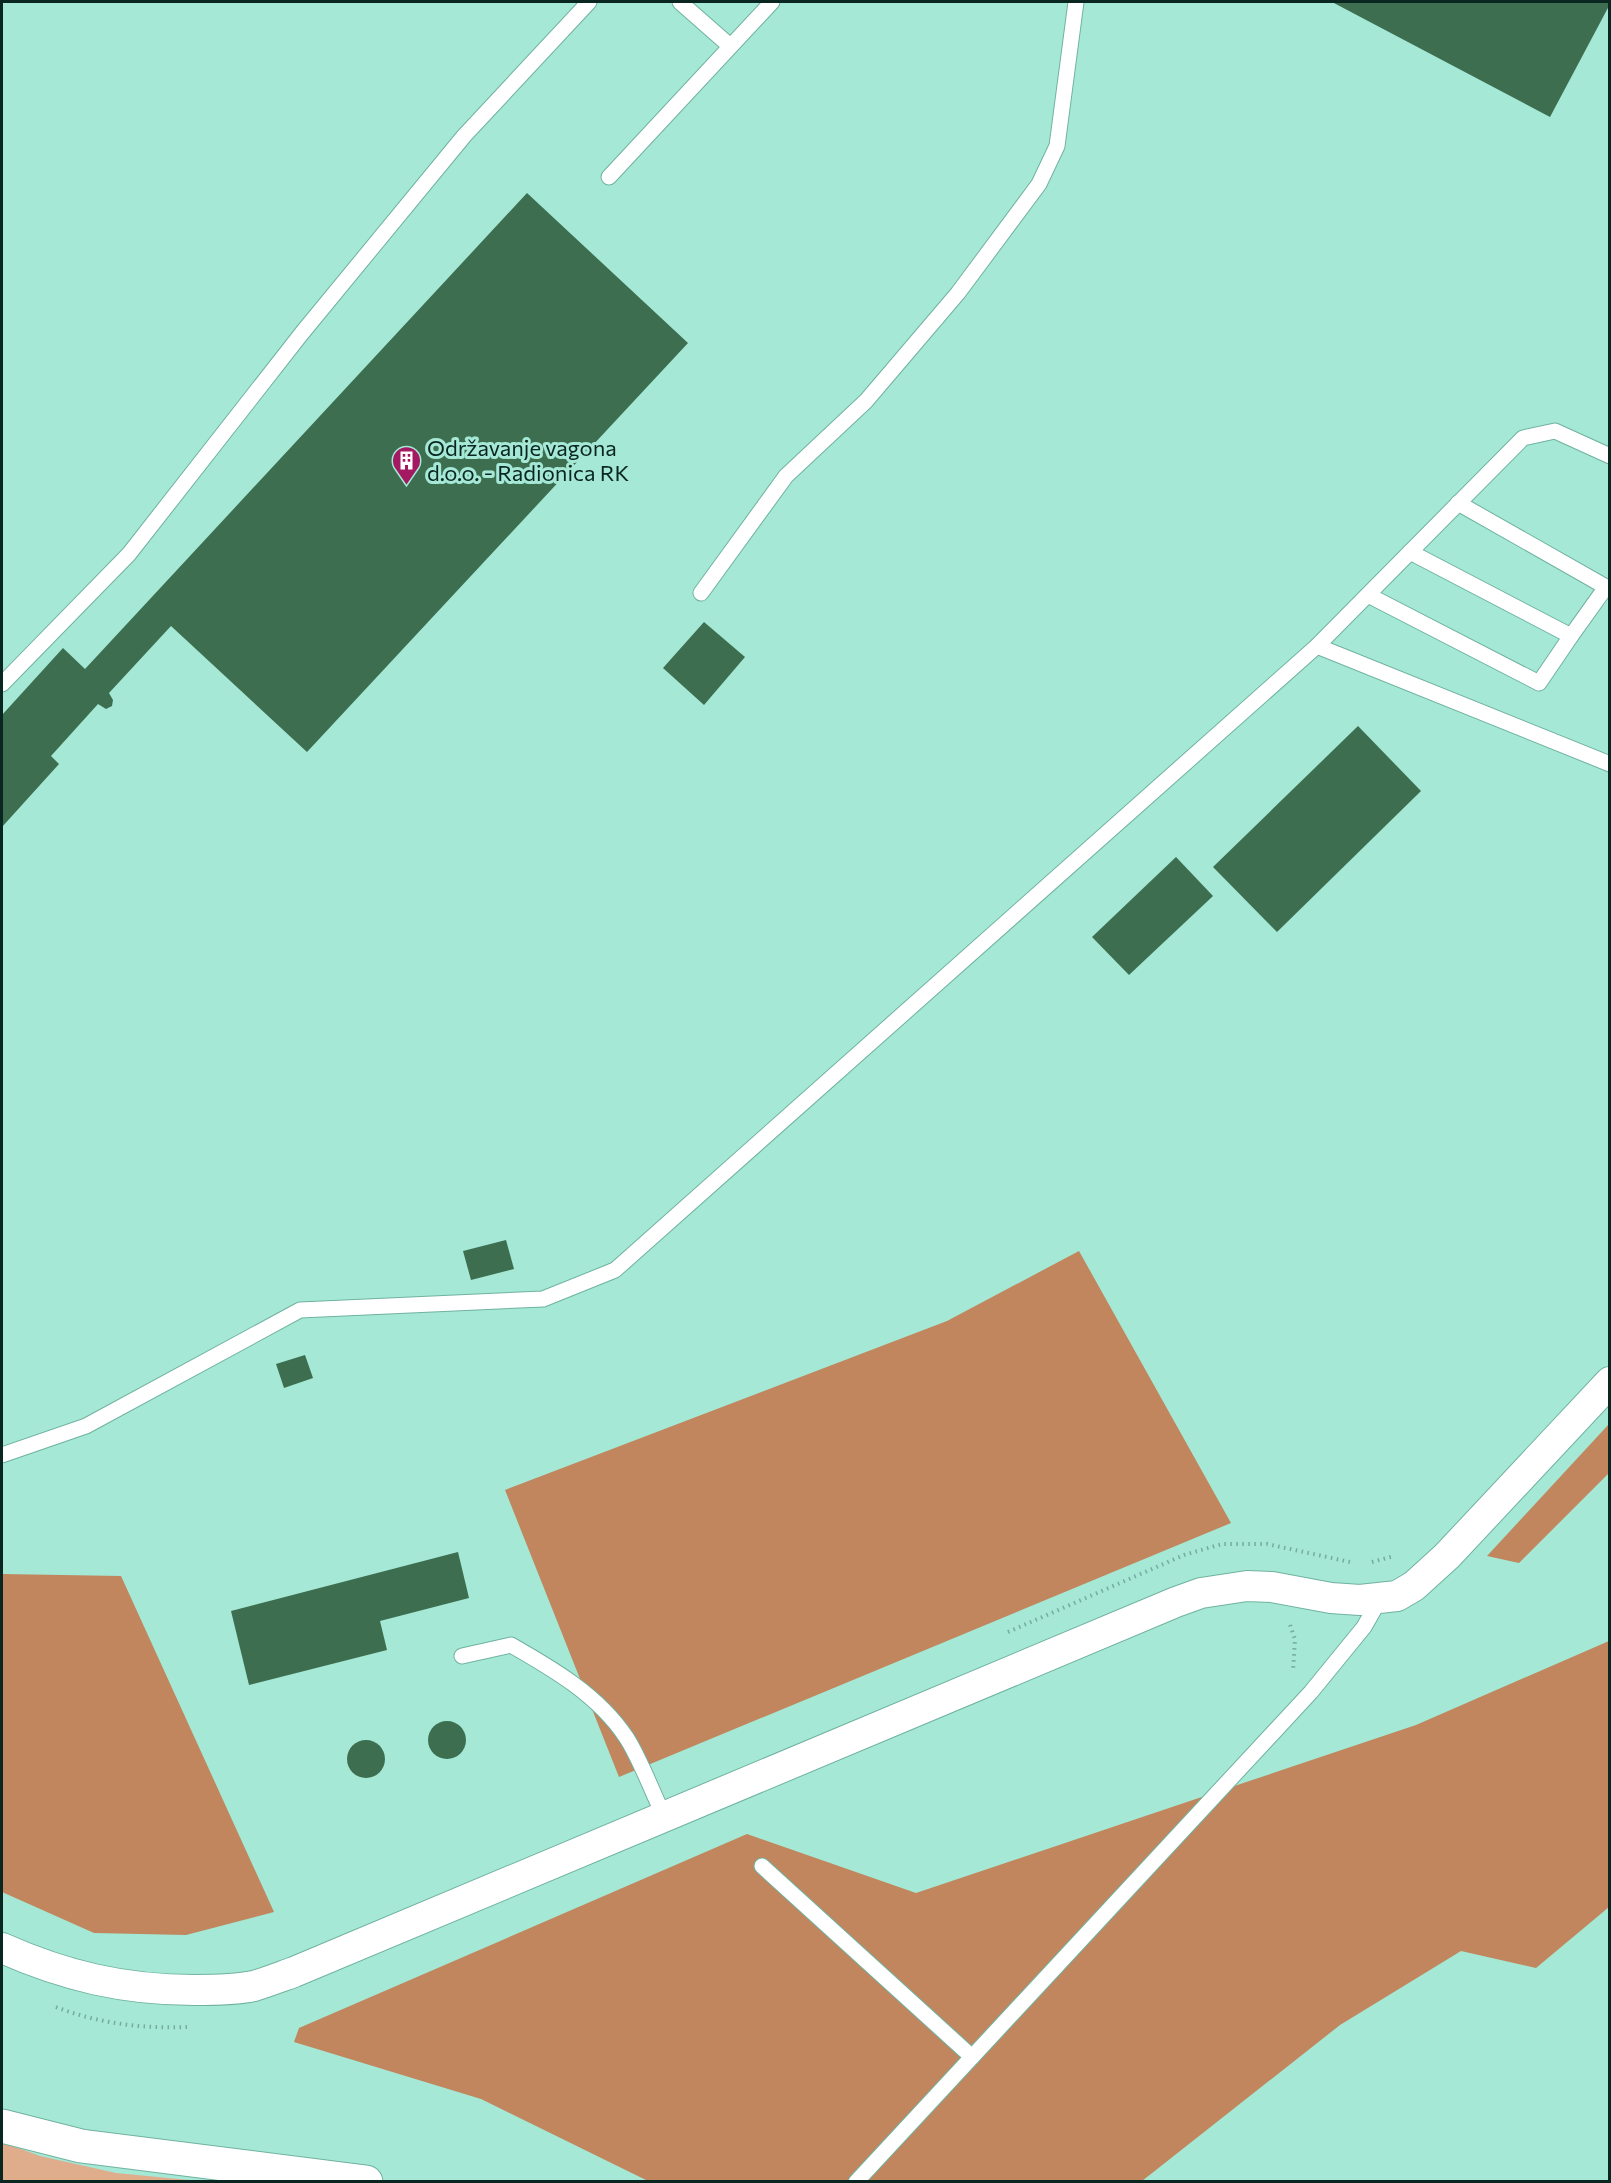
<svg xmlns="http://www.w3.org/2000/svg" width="1611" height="2183" font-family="Commissioner,sans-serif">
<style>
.green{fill:#dfad8c}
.forest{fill:#c1865d}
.building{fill:#3d6e50}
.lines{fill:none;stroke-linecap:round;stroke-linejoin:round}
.service-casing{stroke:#70b2a0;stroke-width:17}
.minor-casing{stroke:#70b2a0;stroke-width:32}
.motorway-casing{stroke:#70b2a0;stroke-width:35}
.path{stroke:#75ac9d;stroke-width:4;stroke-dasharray:1.5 4.5;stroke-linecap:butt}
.service{stroke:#fff;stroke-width:15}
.minor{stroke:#fff;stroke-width:30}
.motorway{stroke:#fff;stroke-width:33}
.labels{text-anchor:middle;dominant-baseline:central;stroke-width:6;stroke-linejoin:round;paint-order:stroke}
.poi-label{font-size:22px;fill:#0a2620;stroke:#a4e8d5;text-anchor:start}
</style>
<rect width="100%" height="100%" fill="#a4e8d5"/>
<path class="green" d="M2,2142L40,2156L116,2173L199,2181H2Z"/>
<g class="forest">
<path d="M1079,1251L1231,1523L619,1777L505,1490L947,1321Z"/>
<path d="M1609,1424V1473L1519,1563L1487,1556Z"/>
<path d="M2,1574L121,1576L274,1912L186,1935L94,1933L2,1892Z"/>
<path d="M1609,1641V1907L1536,1968L1461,1951L1340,2025L1142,2181H648L481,2099L294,2042L299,2028L747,1834L916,1893L1416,1725Z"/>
</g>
<g class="building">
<path d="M1332,2H1610V4L1550,117Z"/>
<path d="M527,193L688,343L307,752L171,626L109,693L113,700L112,706L106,709L98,704L51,756L59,764L2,827V715L63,648L85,669Z"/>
<path d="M704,622L745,657L704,705L663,668Z"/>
<path d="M1358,726L1421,791L1277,932L1213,867Z"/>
<path d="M1176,857L1213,896L1129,975L1092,937Z"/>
<path d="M506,1240L514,1269L471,1280L463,1251Z"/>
<path d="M305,1355L313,1378L284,1388L276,1364Z"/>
<path d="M458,1552L469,1598L380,1621L387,1650L249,1685L231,1611Z"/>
<circle cx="447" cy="1740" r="19"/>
<circle cx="366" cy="1759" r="19"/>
</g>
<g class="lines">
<defs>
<g id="service">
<path d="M680,2L730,46"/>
<path d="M609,177L772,2"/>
<path d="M1458,503L1606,587L1571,636"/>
<path d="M701,593L786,476L866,401L958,293L1039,184L1057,146L1076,2"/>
<path d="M1368,595L1539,683L1571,636L1410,552"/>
<path d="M1317,646L1523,438L1555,431L1610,456"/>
<path d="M2,684L129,554L302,333L464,136L589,2"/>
<path d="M2,1455L86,1426L300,1310L543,1299L615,1270L1317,646L1610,764"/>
<path d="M462,1656L511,1645C553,1669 598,1695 626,1737C640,1758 652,1792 664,1816"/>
<path d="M762,1866L972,2057"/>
<path d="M856,2182L1311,1692L1364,1627L1380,1599"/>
</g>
<path id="minor" d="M2,1948C65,1976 124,1990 194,1990C214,1990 235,1990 254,1986C267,1982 280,1977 294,1972L1176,1602L1201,1593L1247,1586L1272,1587L1331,1598L1360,1600L1397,1596L1414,1586L1447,1556L1610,1382"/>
<path id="motorway" d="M2,2126L81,2146L366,2182"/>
</defs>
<use href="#service" class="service-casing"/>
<use href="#minor" class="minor-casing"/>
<use href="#motorway" class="motorway-casing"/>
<g class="path">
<path d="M1372,1562L1394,1556"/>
<path d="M1290,1625L1295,1639L1293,1671"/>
<path d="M1008,1632L1184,1555L1222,1544H1267L1350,1562"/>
<path d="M56,2007C97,2023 143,2029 187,2027"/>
</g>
<use href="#service" class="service"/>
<use href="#minor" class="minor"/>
<use href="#motorway" class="motorway"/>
</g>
<defs>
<symbol id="building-pin" viewBox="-11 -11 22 30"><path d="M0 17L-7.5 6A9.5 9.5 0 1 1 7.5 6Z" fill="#a41a62" stroke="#a4e8d5"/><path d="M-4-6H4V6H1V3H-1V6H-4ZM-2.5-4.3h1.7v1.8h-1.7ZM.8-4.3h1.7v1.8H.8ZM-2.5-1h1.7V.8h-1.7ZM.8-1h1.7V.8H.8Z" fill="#fff"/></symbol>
</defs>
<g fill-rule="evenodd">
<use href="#building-pin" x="390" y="444" width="33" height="45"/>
</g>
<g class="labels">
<g class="poi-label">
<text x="427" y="447">Održavanje vagona<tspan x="427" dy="25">d.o.o. - Radionica RK</tspan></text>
</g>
</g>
<rect width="1611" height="2183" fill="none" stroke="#0a2620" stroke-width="6"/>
</svg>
